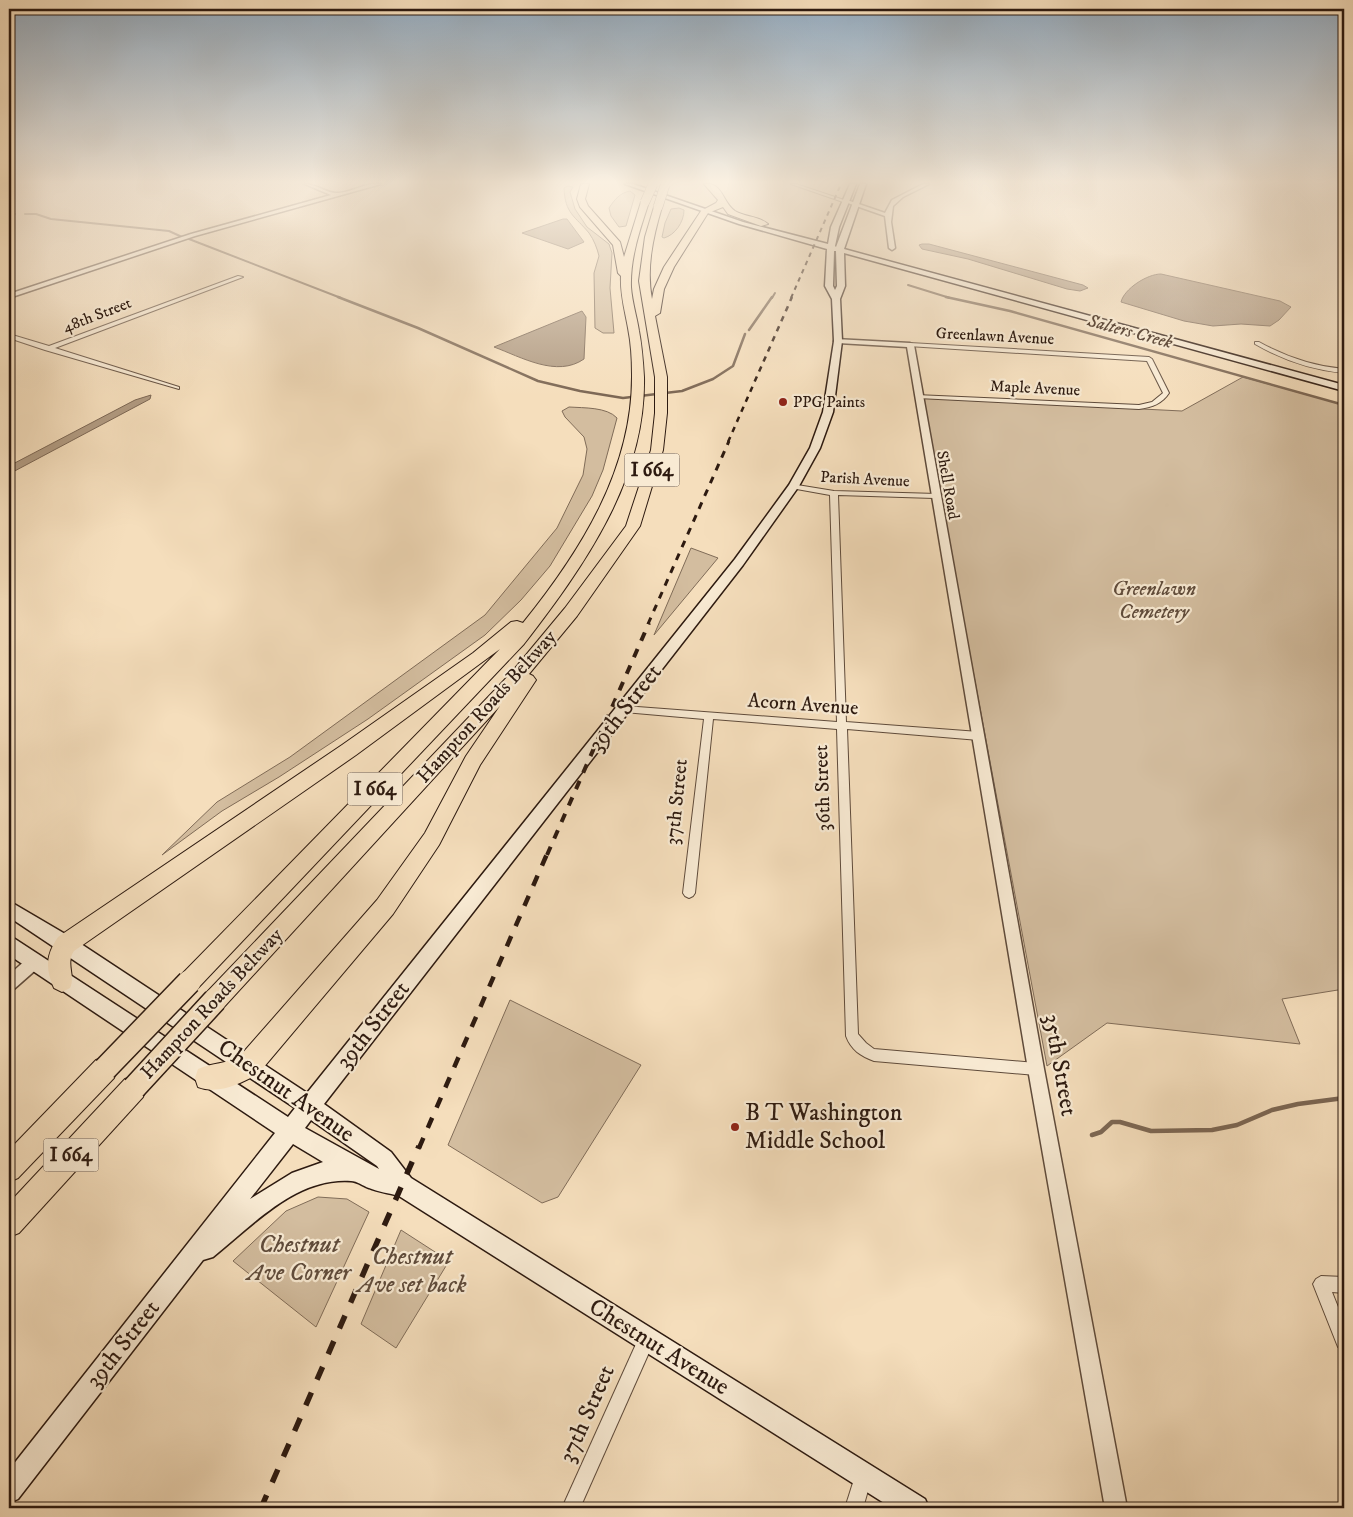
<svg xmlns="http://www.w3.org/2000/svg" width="1353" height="1517" font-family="'IM FELL DW Pica',serif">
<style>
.green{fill:#d3bd9f;stroke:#806c58}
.water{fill:#b19b82;stroke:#7c6754}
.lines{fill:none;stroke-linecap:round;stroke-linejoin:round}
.stream-far2{stroke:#7c6754;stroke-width:2}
.stream-far1{stroke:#7c6754;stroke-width:2.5}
.stream{stroke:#7c6754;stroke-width:4.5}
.minor-casing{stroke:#5f4b3b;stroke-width:2}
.tertiary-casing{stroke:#5f4b3b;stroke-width:3}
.secondary-casing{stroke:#2d1a10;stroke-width:3}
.motorway-casing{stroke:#2d1a10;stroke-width:2}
.minor{fill:#f8ead3;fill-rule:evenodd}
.tertiary{fill:#f8ead3;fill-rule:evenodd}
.secondary{fill:#f8ead3;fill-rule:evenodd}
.motorway{fill:#f5debc;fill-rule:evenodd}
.rail-far5{stroke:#2d1a10;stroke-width:2;stroke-dasharray:4.5 4.5;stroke-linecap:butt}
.rail-far4{stroke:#2d1a10;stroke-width:2.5;stroke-dasharray:5.5 5.5;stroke-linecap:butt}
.rail-far3{stroke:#2d1a10;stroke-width:3;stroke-dasharray:7 7;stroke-linecap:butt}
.rail-far2{stroke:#2d1a10;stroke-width:4;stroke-dasharray:9 9;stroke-linecap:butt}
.rail-far1{stroke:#2d1a10;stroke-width:4.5;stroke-dasharray:11 11;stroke-linecap:butt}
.rail{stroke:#2d1a10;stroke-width:5.5;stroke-dasharray:14 14;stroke-linecap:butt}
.motorway-bridge-far1-casing{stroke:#2d1a10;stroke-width:10;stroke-linecap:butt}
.motorway-bridge-casing{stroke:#2d1a10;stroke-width:26;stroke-linecap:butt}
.motorway-bridge-far1{stroke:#f5debc;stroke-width:9}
.motorway-bridge{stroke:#f5debc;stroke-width:23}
.poi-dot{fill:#8f2418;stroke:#f8ead3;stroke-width:2}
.labels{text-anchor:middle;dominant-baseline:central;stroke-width:4.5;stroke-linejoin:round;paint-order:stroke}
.far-street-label{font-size:16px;fill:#2d1a10;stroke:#f8ead3}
.far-poi-label{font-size:16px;fill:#2d1a10;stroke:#f8ead3;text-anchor:start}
.far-water-label{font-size:18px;font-style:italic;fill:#624e3e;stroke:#f8ead3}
.shield{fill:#f8ead3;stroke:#6a584a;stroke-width:1}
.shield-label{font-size:19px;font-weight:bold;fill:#2d1a10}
.park-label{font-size:20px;font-style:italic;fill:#5f4b3b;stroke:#f8ead3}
.street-label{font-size:20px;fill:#2d1a10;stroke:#f8ead3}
.near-street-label{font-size:24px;fill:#2d1a10;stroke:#f8ead3}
.near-poi-label{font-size:24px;fill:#2d1a10;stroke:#f8ead3;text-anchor:start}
.near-park-label{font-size:24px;font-style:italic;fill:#5f4b3b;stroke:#f8ead3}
</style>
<rect width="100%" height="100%" fill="#f5debc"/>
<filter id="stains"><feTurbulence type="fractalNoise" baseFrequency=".004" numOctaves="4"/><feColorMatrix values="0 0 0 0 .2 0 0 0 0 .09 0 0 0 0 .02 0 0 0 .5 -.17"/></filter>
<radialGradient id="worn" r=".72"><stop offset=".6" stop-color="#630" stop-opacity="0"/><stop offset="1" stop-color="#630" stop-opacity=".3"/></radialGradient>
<g class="green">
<path d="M567,186L573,187L570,192L575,209L587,227L609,244L612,253L610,288L614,333H603L595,328L594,273L599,256C597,248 594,240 589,233C575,216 565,214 564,188Z"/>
<path d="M630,191L635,195L626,226L619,227L611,216L609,208C615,199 620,193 630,191Z"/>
<path d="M679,208L684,210C684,222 675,235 664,238L662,237L665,223L671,209Z"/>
<path d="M1243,377L1344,405V989L1282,999L1300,1044L1107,1023L1047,1066L922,398L1182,411Z"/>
<path d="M569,407C584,408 607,407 617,418L603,470L592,496L550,566L521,600L485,635L368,719L279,777L222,811L162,855L217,802L290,757L485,615L557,528L583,475L587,449L584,437L565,417L562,411Z"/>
<path d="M691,548L718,558L654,635Z"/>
<path d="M510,1000L641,1065L558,1197L542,1203L448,1145Z"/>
<path d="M318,1197L347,1199L369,1212L316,1327L233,1261L286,1211Z"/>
<path d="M401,1230L449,1261L396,1348L361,1324Z"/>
</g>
<g class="water">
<path d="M563,219H567L584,242L568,249L522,233Z"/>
<path d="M922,244H929L1083,285L1088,288L1080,291L1067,289L968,259L922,249L919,245Z"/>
<path d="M1161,274L1280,301L1291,307L1279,320L1270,326L1241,324L1213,326L1184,321L1121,302C1124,289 1147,274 1161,274Z"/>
<path d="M582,311L586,317L584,359C557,378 521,357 494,347Z"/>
<path d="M151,395L150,399L9,474V466L135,400Z"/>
</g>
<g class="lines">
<g class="stream-far2">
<path d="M9,214H15"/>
<path d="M25,214H36L51,219L169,231L182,237"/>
<path d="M189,239L341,298"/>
<path d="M908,285L950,298"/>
<path d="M772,298L775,293"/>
</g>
<g class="stream-far1">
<path d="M338,297L418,328L538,381L580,391L623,398L682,391L713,379L733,366L745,334"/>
<path d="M946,297L1010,311L1344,405"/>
<path d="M749,330L772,297"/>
</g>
<path class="stream" d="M1092,1135L1101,1132L1112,1122H1120L1151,1131L1212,1130L1237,1125L1272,1110L1298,1104L1344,1098"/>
<defs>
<g id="minor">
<path d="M791,184H796L847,201L843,202Z"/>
<path d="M238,276L243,277L55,348L179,387V389L45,350L9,338V334L49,346Z"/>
<path d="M1255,342H1259C1286,357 1313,366 1344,369V373C1312,370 1283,360 1255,344Z"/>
<path d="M910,343L1149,357L1152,359L1169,393C1162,404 1152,407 1139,409L918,398L916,397V395L1139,405L1152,402L1163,393L1147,361L908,346L907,345Z"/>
<path d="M791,484L834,491L937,494V498H934L838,495L846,722L979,732L984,736L979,740L847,729L858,1034L866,1043L874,1049L1036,1063L1041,1064L1043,1069L1041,1074L1036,1075L874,1061C861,1056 851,1050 846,1036L837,729L713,719L695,893L693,896L689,898L685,896L683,893L704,719L624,712L619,709L624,706L837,722L830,495L791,488Z"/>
<path d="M1321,1276L1344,1277V1293L1332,1292L1344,1322V1349L1338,1347L1313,1284L1316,1279Z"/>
<path d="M647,1331L653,1333L655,1339L580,1508H562L641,1333Z"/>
<path d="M863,1467L869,1470L872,1476L863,1508H845L857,1470Z"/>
</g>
<g id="tertiary">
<path d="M305,184C316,184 328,194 338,193C353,192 366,182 381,184L195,236L9,298V294L191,234L331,195Z"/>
<path d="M923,184H929L903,197L893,206L891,222L895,248L892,250L889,248L885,216L842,201L847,200L885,213L892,200Z"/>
<path d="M835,339L910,343L914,345L1044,1069L1127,1508H1105L1028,1069L907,347L838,343L834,341Z"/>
<path d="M34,955L39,957L42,962L39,967L14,989L9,991V975L29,957Z"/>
</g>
<path id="secondary" d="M625,184H633L743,222L828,244L831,227L850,184H856L839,227L835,246L836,247L860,184H866L844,249L1344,385V391L844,253L845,286L840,299L842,341L833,412L820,448L799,486L743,565L324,1104L391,1152L411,1178L925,1499L929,1508H892L399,1196C389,1193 378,1192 369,1188C363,1186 357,1181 351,1181C296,1177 253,1225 213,1257L203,1260L18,1499L9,1503V1470L275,1133L9,955V937L15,939L288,1117L295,1108L9,917V901L72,938L307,1093L735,559L789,485L810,448L823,412L834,341L832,299L825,286L827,249L739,224ZM834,251H836L837,286L835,290L833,286ZM311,1120L377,1166L379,1169L305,1128ZM293,1144L323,1162L292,1173L250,1199Z"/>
<g id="motorway">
<path d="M581,184H589L585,199L588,206L620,242L624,257L641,202L645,199L649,202C640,229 630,258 631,287C632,302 637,317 639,331C642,346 643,361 644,377C646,480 584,566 524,644L197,989L189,993L181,989L178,982L181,975L500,649L356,755L74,951C65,964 76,976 70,988L62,992L54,988C45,969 46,955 58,937L342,745L473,653L511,622L517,621L523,623C581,551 633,469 632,374C632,358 631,343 628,328C625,311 620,294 621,276L618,273L613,245L580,207L577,199Z"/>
<path d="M704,184C723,182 722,202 735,211C745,217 759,216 768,224L761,226L728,214L723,207L708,213L674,267L664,289L660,313L655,316L667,377V413L663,450L640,526L577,616L529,674L533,676L536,680L480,765L439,845L393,914L258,1074C240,1084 218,1095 198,1087L195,1078L198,1069C212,1063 227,1064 240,1056L377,900L425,833L466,756L500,706L223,1008L215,1011L207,1008L203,1000L207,992L511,673L565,608L626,526L651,450L655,413V377L639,281L645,237L654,207L661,205L662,207C653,237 646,268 652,299L654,289L664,267L701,211L716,203L718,200Z"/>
<path d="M105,1057L114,1060L117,1069L114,1078L18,1178L9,1182V1150L96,1060Z"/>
<path d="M134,1076L143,1079L146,1088L143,1097L19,1233L9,1237V1203L125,1079Z"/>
</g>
</defs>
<use href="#minor" class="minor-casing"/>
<use href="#tertiary" class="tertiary-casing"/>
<use href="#secondary" class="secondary-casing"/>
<use href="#motorway" class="motorway-casing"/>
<use href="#minor" class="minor"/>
<use href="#tertiary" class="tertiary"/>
<use href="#secondary" class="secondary"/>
<use href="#motorway" class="motorway"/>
<path class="rail-far5" d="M791,298L841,184"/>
<path class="rail-far4" d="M728,442L792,297"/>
<path class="rail-far3" d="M648,624L729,441"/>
<path class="rail-far2" d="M547,855L649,623"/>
<path class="rail-far1" d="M419,1148L547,854"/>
<path class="rail" d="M261,1508L419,1146"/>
<defs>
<g id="motorway-bridge-far1">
<path d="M645,202L653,184"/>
<path d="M658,207L665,185"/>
</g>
<g id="motorway-bridge">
<path d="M105,1069L189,982"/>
<path d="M134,1088L215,1000"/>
</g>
</defs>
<use href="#motorway-bridge-far1" class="motorway-bridge-far1-casing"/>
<use href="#motorway-bridge" class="motorway-bridge-casing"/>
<use href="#motorway-bridge-far1" class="motorway-bridge-far1"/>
<use href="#motorway-bridge" class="motorway-bridge"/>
</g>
<linearGradient id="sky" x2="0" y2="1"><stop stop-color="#92aabf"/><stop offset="0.46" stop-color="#faf0e1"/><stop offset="1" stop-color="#faf0e1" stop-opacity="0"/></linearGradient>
<rect width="1353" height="396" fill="url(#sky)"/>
<g class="poi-dot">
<circle cx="783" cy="402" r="5"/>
<circle cx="735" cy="1127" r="5"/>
</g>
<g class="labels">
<g class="far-street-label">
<text transform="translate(97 315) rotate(-21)">48th Street</text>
<text transform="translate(995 336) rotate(3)">Greenlawn Avenue</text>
<text transform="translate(1035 388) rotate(3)">Maple Avenue</text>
<text transform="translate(865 479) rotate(3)">Parish Avenue</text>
<text transform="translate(948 485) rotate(80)">Shell Road</text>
</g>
<g class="far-poi-label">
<text x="793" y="402">PPG Paints</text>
</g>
<g class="far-water-label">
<text transform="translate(1130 332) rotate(15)">Salters Creek</text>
</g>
<g class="shield">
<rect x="624.5" y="453.5" width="55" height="33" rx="4"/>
<rect x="347.5" y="772.5" width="55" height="33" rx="4"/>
<rect x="43.5" y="1138.5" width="55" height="33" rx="4"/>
</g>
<g class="shield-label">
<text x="652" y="470">I 664</text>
<text x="375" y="789">I 664</text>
<text x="71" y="1155">I 664</text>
</g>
<g class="park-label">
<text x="1154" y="589">Greenlawn<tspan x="1154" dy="23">Cemetery</tspan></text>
</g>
<g class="street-label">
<text transform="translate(803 705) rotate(4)">Acorn Avenue</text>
<text transform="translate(487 707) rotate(-48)">Hampton Roads Beltway</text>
<text transform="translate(823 788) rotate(-92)">36th Street</text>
<text transform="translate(677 802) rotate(-84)">37th Street</text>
<text transform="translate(212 1004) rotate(-47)">Hampton Roads Beltway</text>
</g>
<g class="near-street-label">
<text transform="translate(625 708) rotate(-52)">39th Street</text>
<text transform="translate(373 1025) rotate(-52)">39th Street</text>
<text transform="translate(1060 1065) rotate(80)">35th Street</text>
<text transform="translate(286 1091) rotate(35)">Chestnut Avenue</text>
<text transform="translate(123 1344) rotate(-52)">39th Street</text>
<text transform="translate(659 1347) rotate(32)">Chestnut Avenue</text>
<text transform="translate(587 1414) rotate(-66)">37th Street</text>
</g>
<g class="near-poi-label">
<text x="745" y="1113">B T Washington<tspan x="745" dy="28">Middle School</tspan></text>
</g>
<g class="near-park-label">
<text x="299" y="1245">Chestnut<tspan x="299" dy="28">Ave Corner</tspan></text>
<text x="412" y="1257">Chestnut<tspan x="412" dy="28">Ave set back</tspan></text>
</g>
</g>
<rect width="1353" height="1517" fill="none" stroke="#f5debc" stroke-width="30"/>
<rect x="10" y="10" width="1333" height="1497" fill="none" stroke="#2d1a10" stroke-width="2.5"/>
<rect x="15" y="15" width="1323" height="1487" fill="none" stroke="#2d1a10"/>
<rect width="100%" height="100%" filter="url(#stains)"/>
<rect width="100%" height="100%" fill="url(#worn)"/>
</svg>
